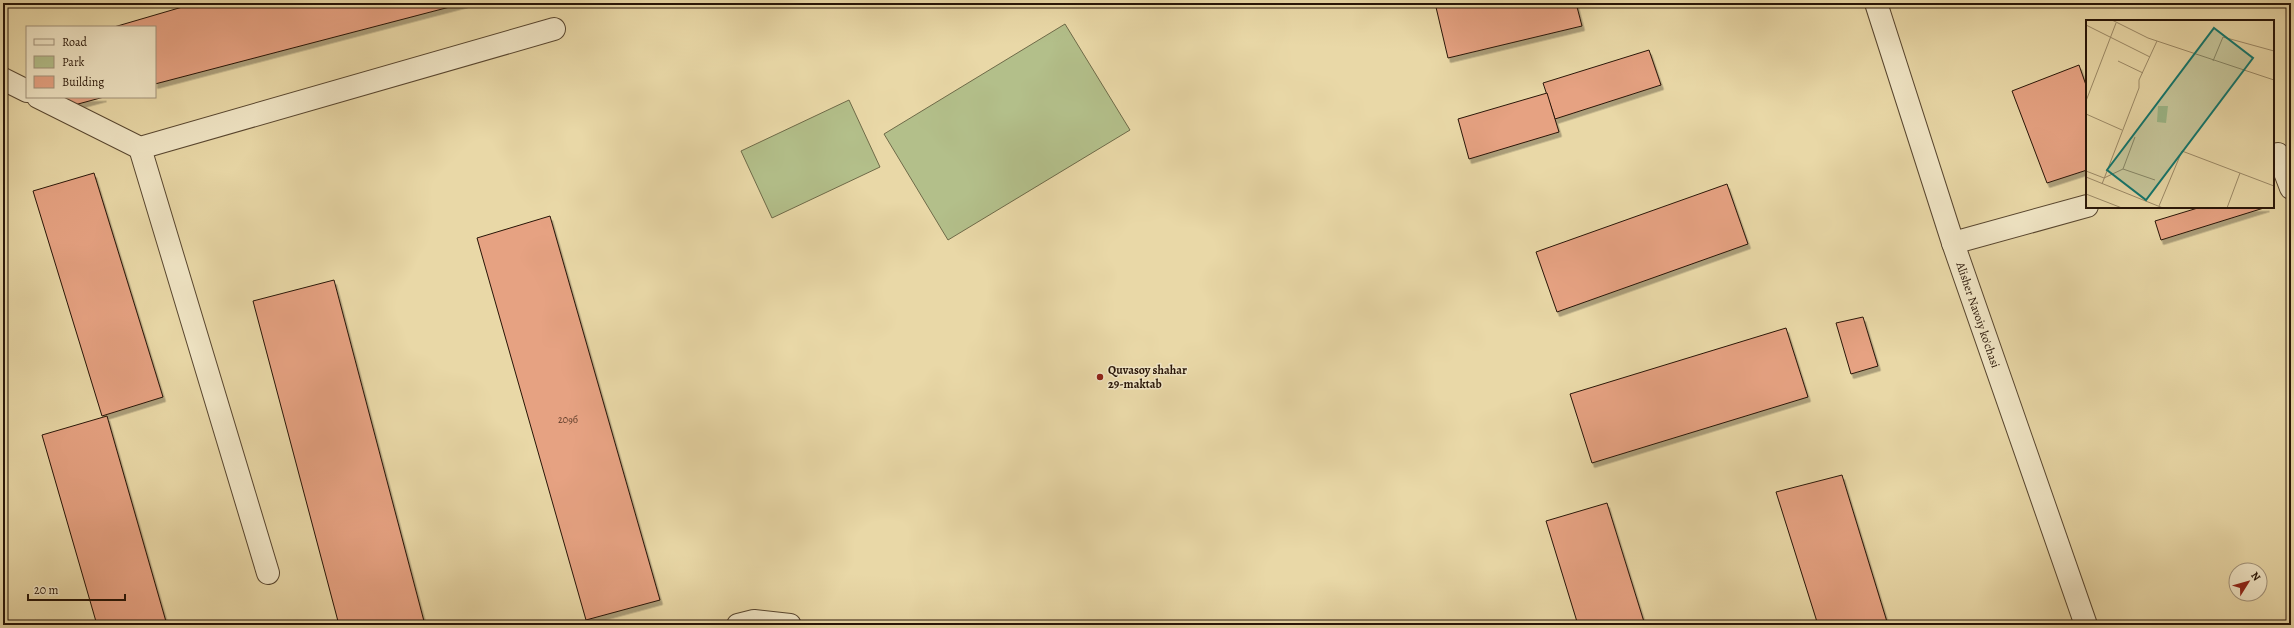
<svg xmlns="http://www.w3.org/2000/svg" width="2294" height="628" font-family="Alegreya,serif">
<style>
.park{fill:#b3bf8a;stroke:#6e6a48}
.building{fill:#e6a282;stroke:#281507;filter:url(#shadow)}
.lines{fill:none;stroke-linecap:round;stroke-linejoin:round}
.minor-casing{stroke:#58462f;stroke-width:24}
.tertiary-casing{stroke:#58462f;stroke-width:24}
.minor{stroke:#f1e6c6;stroke-width:22}
.tertiary{stroke:#f1e6c6;stroke-width:22}
.poi-dot{fill:#8f2418;stroke:#f1e6c6;stroke-width:1.5}
.labels{text-anchor:middle;dominant-baseline:central;stroke-width:3;stroke-linejoin:round;paint-order:stroke}
.number-label{font-size:10px;fill:#583826}
.street-label{font-size:12px;fill:#281507;stroke:#f1e6c6}
.poi-label{font-size:12px;font-weight:bold;fill:#281507;stroke:#f1e6c6;text-anchor:start}
.inset-road{fill:none;stroke:#9c8a67;stroke-width:1}
.view{fill:#0f766e;fill-opacity:0.15;stroke:#0f766e;stroke-width:2}
.inset-edge{fill:none;stroke:#281507;stroke-width:2}
</style>
<defs>
<filter id="shadow"><feDropShadow dx="2.5" dy="4.5" stdDeviation="0" flood-color="#0004"/></filter>
</defs>
<rect width="100%" height="100%" fill="#e9d8a7"/>
<filter id="stains"><feTurbulence type="fractalNoise" baseFrequency=".005" numOctaves="4"/><feColorMatrix values="0 0 0 0 .2 0 0 0 0 .09 0 0 0 0 .02 0 0 0 .5 -.17"/></filter>
<radialGradient id="worn" r=".72"><stop offset=".6" stop-color="#630" stop-opacity="0"/><stop offset="1" stop-color="#630" stop-opacity=".3"/></radialGradient>
<g class="park">
<path d="M1065,24L1130,130L948,240L884,134Z"/>
<path d="M849,100L880,167L772,218L741,151Z"/>
</g>
<g class="building">
<path d="M196,3H465L155,84V27H114Z"/>
<path d="M1435,3H1576L1582,26L1448,58Z"/>
<path d="M1649,50L1661,85L1555,119L1543,83Z"/>
<path d="M2079,65L2087,88V170L2047,183L2012,91Z"/>
<path d="M1547,93L1559,132L1469,159L1458,119Z"/>
<path d="M64,97H104L67,107Z"/>
<path d="M94,173L163,397L102,416L33,191Z"/>
<path d="M1727,184L1748,244L1557,312L1536,252Z"/>
<path d="M2201,207H2267L2161,240L2155,221Z"/>
<path d="M550,216L660,600L586,620L477,238Z"/>
<path d="M334,280L425,625H339L253,301Z"/>
<path d="M1863,317L1878,366L1851,374L1836,323Z"/>
<path d="M1786,328L1808,397L1592,463L1570,394Z"/>
<path d="M107,416L167,625H97L42,435Z"/>
<path d="M1842,475L1888,625H1818L1776,492Z"/>
<path d="M1607,503L1645,625H1578L1546,521Z"/>
</g>
<g class="lines">
<defs>
<g id="minor">
<path d="M3,79L27,91"/>
<path d="M38,97L140,148L554,29"/>
<path d="M140,148L268,573"/>
<path d="M2273,155L2278,154L2291,188"/>
<path d="M1953,243L2087,206"/>
<path d="M738,625L754,621L790,625"/>
</g>
<path id="tertiary" d="M1876,3L1953,243L2086,625"/>
</defs>
<use href="#minor" class="minor-casing"/>
<use href="#tertiary" class="tertiary-casing"/>
<use href="#minor" class="minor"/>
<use href="#tertiary" class="tertiary"/>
</g>
<circle class="poi-dot" cx="1100" cy="377" r="4"/>
<g class="labels">
<g class="number-label">
<text x="568" y="419">209б</text>
</g>
<g class="street-label">
<text transform="translate(1978 315) rotate(71)">Alisher Navoiy ko'chasi</text>
</g>
<g class="poi-label">
<text x="1108" y="370">Quvasoy shahar<tspan x="1108" dy="14">29-maktab</tspan></text>
</g>
</g>
<g transform="translate(2086 20)">
<rect width="188" height="188" fill="#e9d8a7"/>
<path d="M72,86H82L80,103L71,102Z" fill="#b3bf8a"/>
<path class="inset-road" d="M26,0L62,18L188,60M0,5L64,37M32,41L57,53M127,41L137,17L188,31M0,81L30,3M0,94L36,110M37,149L69,160M0,151L18,158L37,149L49,117M0,157L77,188M16,164L53,68V60L71,21M0,174L36,188M73,186L96,131L188,166M141,188L154,153"/>
<path class="view" d="M128,8L167,38L60,180L21,150Z"/>
<rect width="188" height="188" class="inset-edge"/>
</g>
<rect width="2294" height="628" fill="none" stroke="#e9d8a7" stroke-width="16"/>
<rect x="4" y="4" width="2286" height="620" fill="none" stroke="#281507" stroke-width="2"/>
<rect x="8" y="8" width="2278" height="612" fill="none" stroke="#281507"/>
<rect x="26" y="26" width="130" height="72" fill="#f1e6c6" stroke="#a1927a"/>
<rect x="34" y="39" width="20" height="6" fill="#f1e6c6" stroke="#a1927a"/>
<text x="62" y="46" font-size="12" fill="#281507">Road</text>
<rect x="34" y="56" width="20" height="12" fill="#b3bf8a" stroke="#a1927a"/>
<text x="62" y="66" font-size="12" fill="#281507">Park</text>
<rect x="34" y="76" width="20" height="12" fill="#e6a282" stroke="#a1927a"/>
<text x="62" y="86" font-size="12" fill="#281507">Building</text>
<g transform="translate(2248 582) rotate(53)"><circle r="19" fill="#f1e6c6" stroke="#a1927a"/>
<path d="M0-3L7 15L0 10L-7 15Z" fill="#8f2418"/>
<text y="-6" font-size="11" font-weight="bold" text-anchor="middle" fill="#281507">N</text>
</g>
<path d="M28 594v6h97v-6" fill="none" stroke="#281507" stroke-width="2"/>
<text x="34" y="594" font-size="12" fill="#281507" stroke="#f1e6c6" stroke-width="3" paint-order="stroke">20 m</text>
<rect width="100%" height="100%" filter="url(#stains)"/>
<rect width="100%" height="100%" fill="url(#worn)"/>
</svg>
